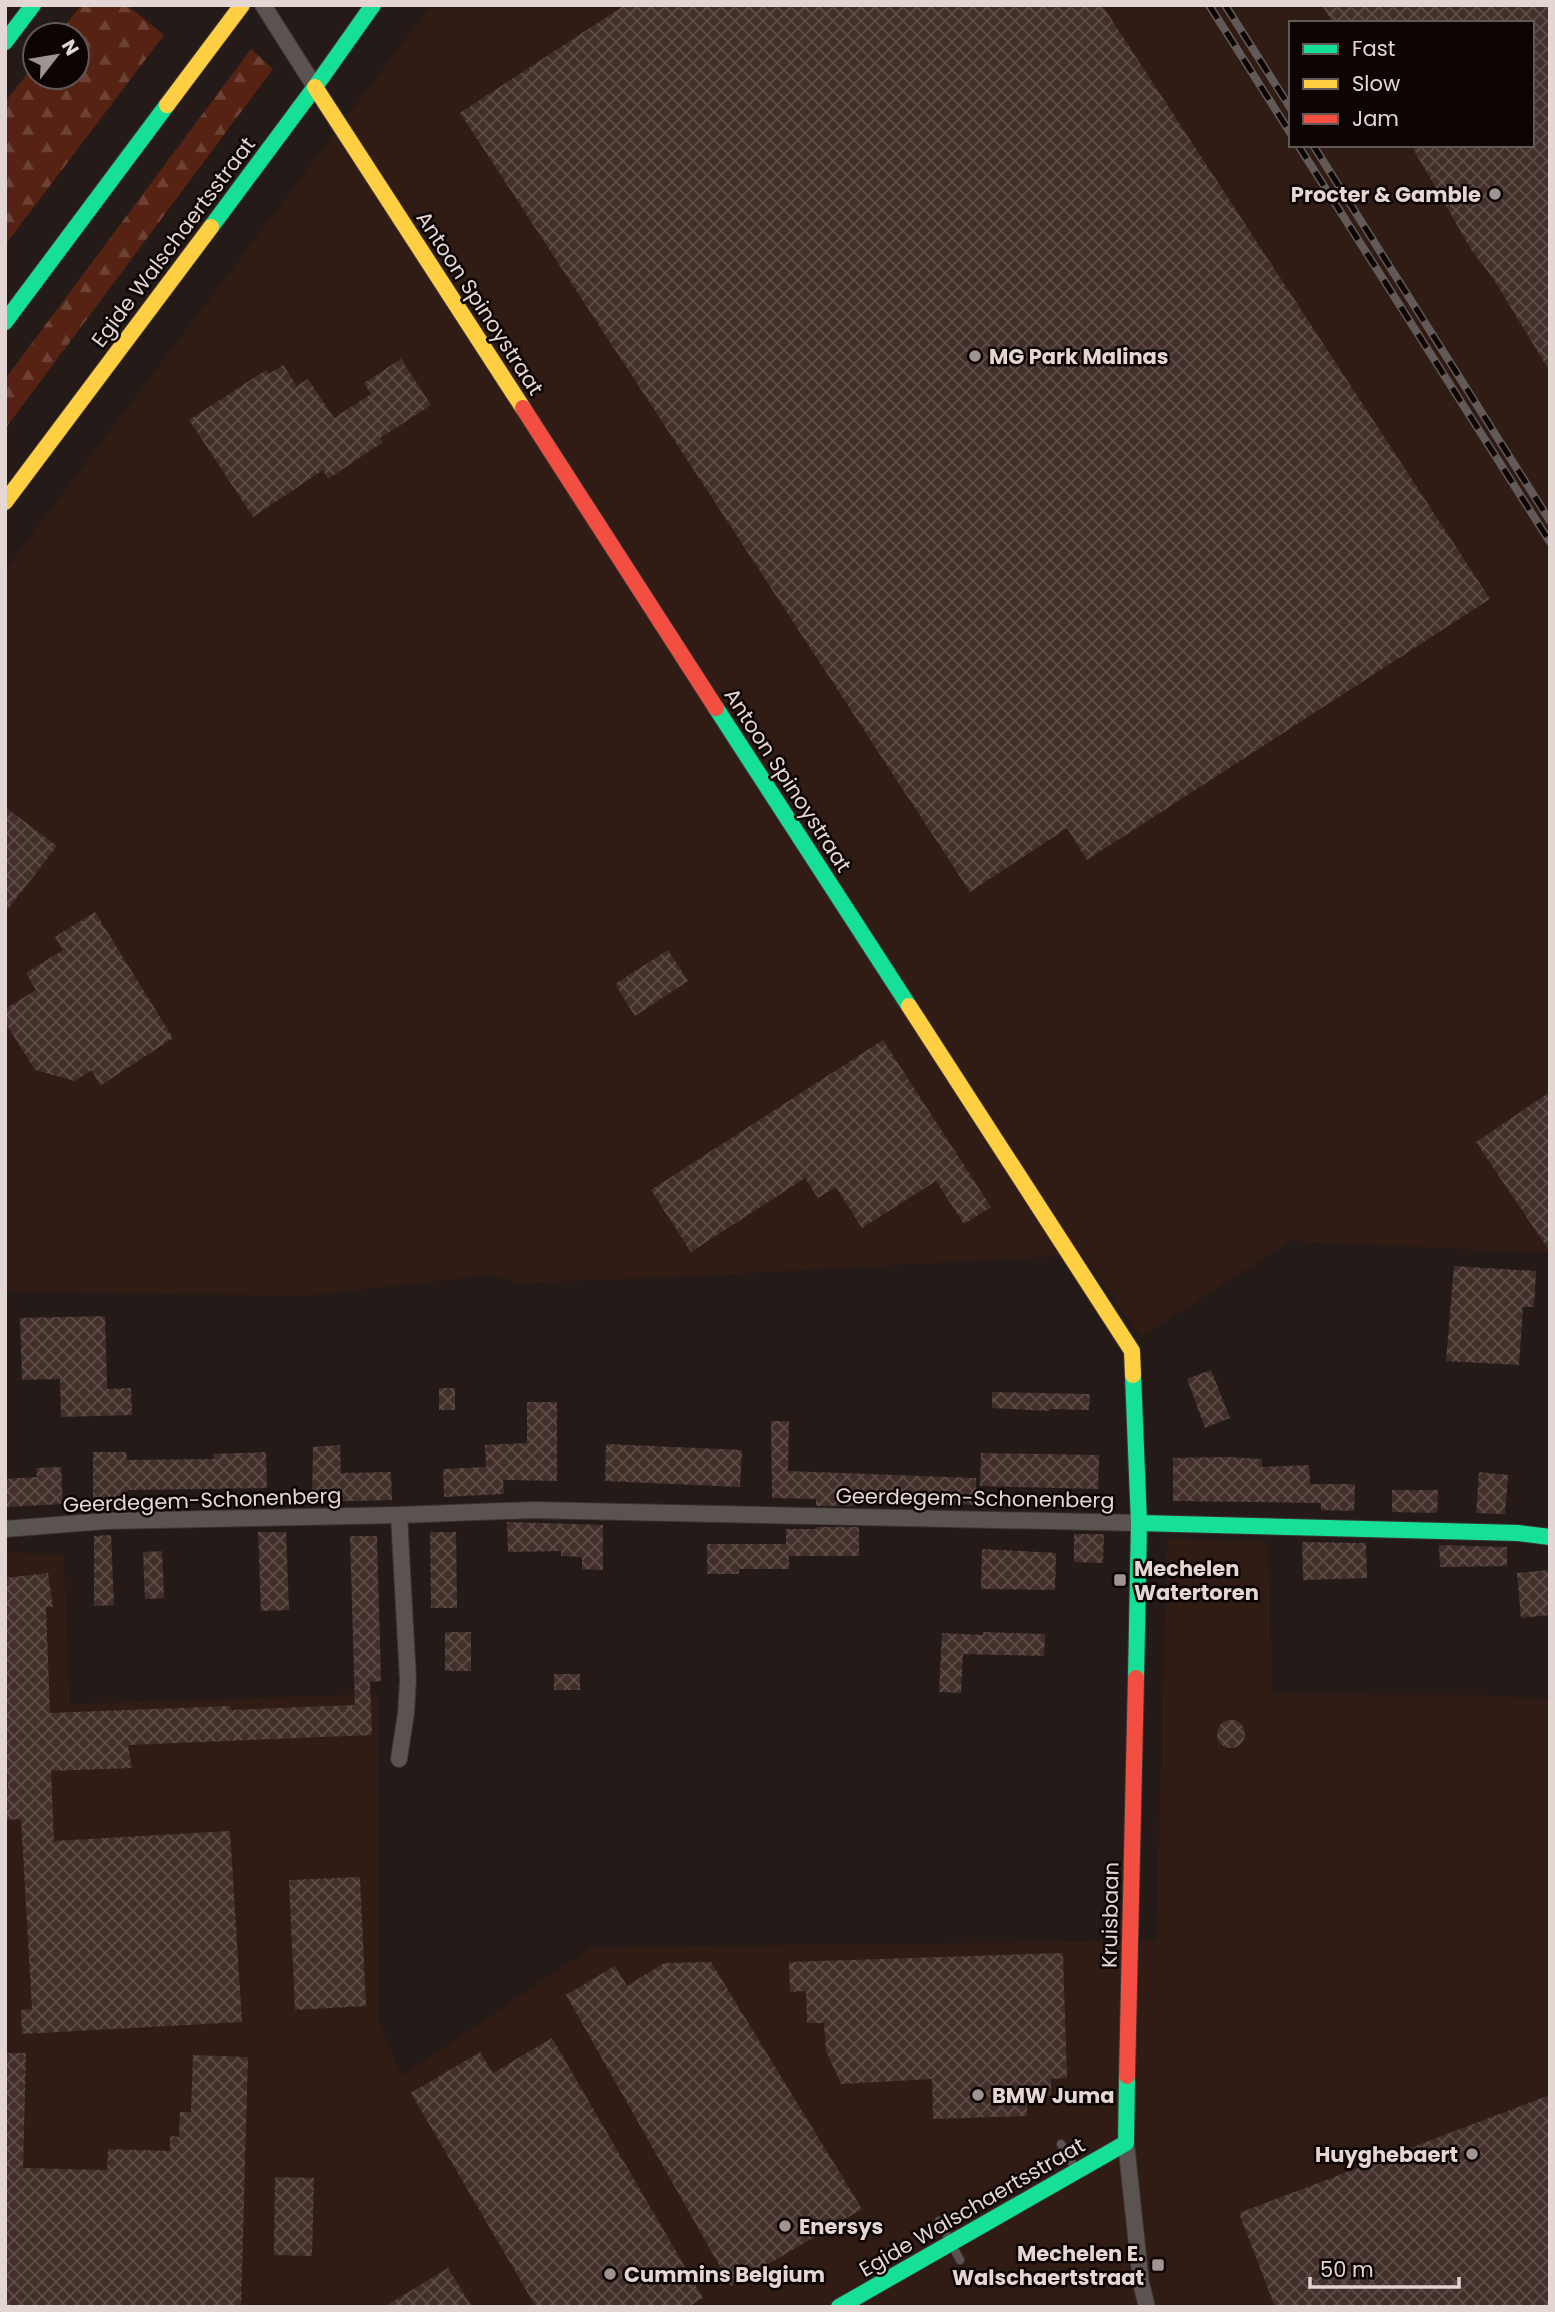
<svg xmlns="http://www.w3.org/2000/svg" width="1555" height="2312" font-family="Poppins,sans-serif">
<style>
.built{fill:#301b15;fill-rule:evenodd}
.forest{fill:url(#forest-firs)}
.building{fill:url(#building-cross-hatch)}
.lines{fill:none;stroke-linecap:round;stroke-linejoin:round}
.lane-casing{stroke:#3b3432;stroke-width:10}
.street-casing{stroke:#3b3432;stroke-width:18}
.fast-casing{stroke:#3b3432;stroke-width:18}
.slow-casing{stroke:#3b3432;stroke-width:18}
.jam-casing{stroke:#3b3432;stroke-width:18}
.lane{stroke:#5a5350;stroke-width:8}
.street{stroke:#5a5350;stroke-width:16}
.fast{stroke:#16e098;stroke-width:16}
.slow{stroke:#ffcf43;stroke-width:16}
.jam{stroke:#f24e42;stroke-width:16}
.rail-casing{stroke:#615a58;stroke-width:8}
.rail{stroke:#0c0504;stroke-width:5;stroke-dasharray:16;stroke-linecap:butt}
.poi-dot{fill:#a09492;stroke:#0c0504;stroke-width:2.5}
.labels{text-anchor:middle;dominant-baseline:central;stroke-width:5;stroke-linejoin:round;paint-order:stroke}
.poi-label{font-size:21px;font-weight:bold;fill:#e3d6d3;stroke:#0c0504;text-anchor:start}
.street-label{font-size:21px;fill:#e3d6d3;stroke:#0c0504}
</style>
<defs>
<pattern id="forest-firs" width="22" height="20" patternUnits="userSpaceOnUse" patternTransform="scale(1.75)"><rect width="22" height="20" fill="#552214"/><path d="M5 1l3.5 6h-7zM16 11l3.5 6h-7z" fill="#6d4135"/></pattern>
<pattern id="building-cross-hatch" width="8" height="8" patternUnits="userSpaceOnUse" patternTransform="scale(1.75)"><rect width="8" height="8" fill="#422f29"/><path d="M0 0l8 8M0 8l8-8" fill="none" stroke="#5d4c47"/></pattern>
</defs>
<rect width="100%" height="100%" fill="#241a18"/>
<g class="built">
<path d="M431,5H1550V1253L1291,1241L1141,1337L1082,1255L680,1277L519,1283L492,1275L306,1296L5,1292V570ZM1291,23H1532V145H1291Z"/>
<path d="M1167,1538L1268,1542L1273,1694L1480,1695L1550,1699V2307H5V1552L64,1555L70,1704L378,1694L379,2021L401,2076L592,1947L1156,1941Z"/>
</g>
<g class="forest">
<path d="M81,5H127L164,35L5,245V102L35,64V77H77V35H58Z"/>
<path d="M251,49L273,69L5,429V379Z"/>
</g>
<g class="building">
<path d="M625,5H1102L1490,599L1087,860L1067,828L970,892L460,113Z"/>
<path d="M1322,5H1550V372L1493,278L1472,251L1411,145H1532V23H1333Z"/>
<path d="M401,359L431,405L380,438L383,442L328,479L323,470L253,517L189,420L266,370L269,374L283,365L297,386L308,379L334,418L371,394L364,383Z"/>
<path d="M5,807L57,846L5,913Z"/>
<path d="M95,912L173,1038L100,1086L92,1070L75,1081L35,1070L5,1022V1009L36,990L26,973L63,950L55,937Z"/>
<path d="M668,950L688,981L635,1016L615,984Z"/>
<path d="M883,1040L991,1207L964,1224L936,1181L862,1228L836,1187L818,1198L805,1178L691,1252L651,1190Z"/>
<path d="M1550,1092V1252L1476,1142Z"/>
<path d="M1454,1266L1536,1271L1534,1307H1523L1519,1365L1446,1361Z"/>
<path d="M105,1316L107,1389L131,1388L132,1415L61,1417L60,1379L22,1380L20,1318Z"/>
<path d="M1211,1370L1230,1418L1205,1428L1187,1379Z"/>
<rect x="439" y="1388" width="16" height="22"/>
<path d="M992,1392L1090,1394L1089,1410L1050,1409V1411L992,1408Z"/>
<path d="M527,1402H557V1481L503,1480L504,1494L444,1497L443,1469L486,1467L485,1445L527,1443Z"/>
<path d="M771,1421H789L788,1471L976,1478V1505L883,1501H859V1506H816V1499L772,1498Z"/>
<path d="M606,1444L742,1450L740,1487L605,1481Z"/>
<path d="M340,1445L341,1473L391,1472L392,1500L312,1502L313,1447Z"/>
<path d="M93,1452H126L127,1460L214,1459L213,1454L266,1452L267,1488L127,1490V1505H93Z"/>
<path d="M981,1453L1099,1455L1098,1489L980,1486Z"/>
<path d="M1228,1457L1262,1459V1467L1309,1465L1310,1484H1355L1354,1511L1321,1510V1503L1173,1501V1458Z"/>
<path d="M61,1467L63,1504L5,1507V1479L37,1477L36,1468Z"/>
<path d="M1479,1472L1508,1475L1505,1514L1476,1513Z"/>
<path d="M1392,1490H1438L1437,1513L1392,1512Z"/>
<path d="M507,1522L603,1525V1570L582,1569V1557L561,1556V1551L508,1552Z"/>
<path d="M816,1527H859V1556H789V1569H739V1574H707V1544H786V1529H816Z"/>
<path d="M258,1532H286L289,1610L261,1611Z"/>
<path d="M430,1532H456L457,1608H431Z"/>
<path d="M1074,1534H1104L1103,1563L1074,1562Z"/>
<path d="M111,1535L114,1605L94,1606V1536Z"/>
<path d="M350,1536H377L381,1681L370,1682L372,1735L128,1745L132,1768L51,1771L54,1841L230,1831L242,2022L22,2034L21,2010L32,2009L21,1819L5,1820V1788H8L5,1730V1578L48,1573L53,1607H46L50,1713L230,1706L231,1710L355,1705Z"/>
<path d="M1302,1542L1366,1543L1367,1578L1303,1580Z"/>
<path d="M1439,1545L1507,1547V1566L1440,1567Z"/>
<path d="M982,1549L1056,1553L1055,1590L981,1589Z"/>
<path d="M162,1551L164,1598L145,1599L143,1552Z"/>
<path d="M1550,1570V1615L1521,1618L1517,1573Z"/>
<rect x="445" y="1632" width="26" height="39"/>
<path d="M983,1632L1045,1634L1044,1656L963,1654L961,1693L939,1692L942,1633L983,1635Z"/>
<rect x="554" y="1674" width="26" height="16"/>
<circle cx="1231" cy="1734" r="14"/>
<path d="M360,1877L366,2006L295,2010L289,1880Z"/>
<path d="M1063,1953L1067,2078L1051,2079V2096H1027V2116L933,2119L932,2079L841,2084L826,2051L824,2023H807L806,1991L790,1992L789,1962Z"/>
<path d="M711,1962L862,2209L731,2286L566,1995L615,1966L627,1986L664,1963Z"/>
<path d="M552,2038L703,2298L688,2307H536L411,2093L480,2052L493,2073Z"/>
<path d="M5,2053H26L23,2168L107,2170L108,2149L170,2151V2136L179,2137L180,2112H191L193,2055L248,2057L241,2307H5Z"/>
<path d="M1550,2095V2307H1275L1239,2213Z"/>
<path d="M275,2177L314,2178L312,2256L274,2255Z"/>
<path d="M448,2268L472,2307H384Z"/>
</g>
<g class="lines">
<defs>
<g id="lane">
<path d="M1061,2144L1075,2168"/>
<path d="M939,2221L960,2260"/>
</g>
<g id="street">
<path d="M263,5L315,87"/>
<path d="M5,1529L106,1521L399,1515L533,1510L1139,1523"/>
<path d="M399,1759L406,1713L408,1680L399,1515"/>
<path d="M1126,2143L1141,2283L1147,2307"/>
</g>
<g id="fast">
<path d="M5,42L33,5"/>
<path d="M211,227L315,87L373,5"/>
<path d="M5,322L167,105"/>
<path d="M716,708L909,1006"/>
<path d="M1133,1375L1139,1523L1136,1678"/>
<path d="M1139,1523L1518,1533L1550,1537"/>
<path d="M839,2307L1126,2143L1127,2076"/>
</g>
<g id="slow">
<path d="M315,87L523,408"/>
<path d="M167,105L242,5"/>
<path d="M5,502L211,227"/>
<path d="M909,1006L1132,1351L1133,1375"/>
</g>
<g id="jam">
<path d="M523,408L716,708"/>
<path d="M1127,2076L1136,1678"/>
</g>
</defs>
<use href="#lane" class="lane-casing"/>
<use href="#street" class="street-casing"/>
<use href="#fast" class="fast-casing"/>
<use href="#slow" class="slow-casing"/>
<use href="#jam" class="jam-casing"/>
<use href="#lane" class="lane"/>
<use href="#street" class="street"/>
<use href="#fast" class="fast"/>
<use href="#slow" class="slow"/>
<use href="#jam" class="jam"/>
<defs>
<g id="rail">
<path d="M1209,5L1291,134"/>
<path d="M1225,5L1291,109"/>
<path d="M1298,145L1550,542"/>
<path d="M1313,145L1550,521"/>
</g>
</defs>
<use href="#rail" class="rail-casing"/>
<use href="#rail" class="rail"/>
</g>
<g class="poi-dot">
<circle cx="1495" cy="194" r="7"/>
<circle cx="975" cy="356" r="7"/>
<rect x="1113" y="1573" width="14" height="14" rx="3.5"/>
<circle cx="978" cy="2095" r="7"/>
<circle cx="1472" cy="2154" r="7"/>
<circle cx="785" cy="2226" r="7"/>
<rect x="1151" y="2258" width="14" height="14" rx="3.5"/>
<circle cx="610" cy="2274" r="7"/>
</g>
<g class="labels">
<g class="poi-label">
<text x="1481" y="194" text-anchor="end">Procter &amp; Gamble</text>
<text x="989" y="356">MG Park Malinas</text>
<text x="1134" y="1568">Mechelen<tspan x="1134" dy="24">Watertoren</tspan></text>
<text x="992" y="2095">BMW Juma</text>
<text x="1458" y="2154" text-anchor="end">Huyghebaert</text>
<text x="799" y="2226">Enersys</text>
<text x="1144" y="2253" text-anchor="end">Mechelen E.<tspan x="1144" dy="24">Walschaertstraat</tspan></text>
<text x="624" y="2274">Cummins Belgium</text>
</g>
<g class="street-label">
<text transform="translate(173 242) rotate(-53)">Egide Walschaertsstraat</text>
<text transform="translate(480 303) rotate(57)">Antoon Spinoystraat</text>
<text transform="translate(788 780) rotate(57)">Antoon Spinoystraat</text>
<text transform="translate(975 1498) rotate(1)">Geerdegem-Schonenberg</text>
<text transform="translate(202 1500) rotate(-2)">Geerdegem-Schonenberg</text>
<text transform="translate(1110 1915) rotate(-89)">Kruisbaan</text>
<text transform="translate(972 2207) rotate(-30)">Egide Walschaertsstraat</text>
</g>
</g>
<rect width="1555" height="2312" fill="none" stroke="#e3d6d3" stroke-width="14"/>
<rect x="1289" y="21" width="245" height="126" fill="#0c0504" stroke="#625957" stroke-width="2"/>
<rect x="1303" y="44" width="35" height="10" fill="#16e098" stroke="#625957" stroke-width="2"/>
<text x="1352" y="56" font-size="21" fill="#e3d6d3">Fast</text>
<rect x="1303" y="79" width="35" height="10" fill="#ffcf43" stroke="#625957" stroke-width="2"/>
<text x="1352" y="91" font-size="21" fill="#e3d6d3">Slow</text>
<rect x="1303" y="114" width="35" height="10" fill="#f24e42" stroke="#625957" stroke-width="2"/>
<text x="1352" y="126" font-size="21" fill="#e3d6d3">Jam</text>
<g transform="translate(56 56) rotate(59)"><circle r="33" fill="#0c0504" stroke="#625957" stroke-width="2"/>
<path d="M0-5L12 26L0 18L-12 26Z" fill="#a09492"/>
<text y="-10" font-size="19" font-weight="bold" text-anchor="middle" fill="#e3d6d3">N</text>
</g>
<path d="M1310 2277v10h149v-10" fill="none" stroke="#e3d6d3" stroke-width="3.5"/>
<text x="1320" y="2277" font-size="21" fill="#e3d6d3" stroke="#0c0504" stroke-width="5" paint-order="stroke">50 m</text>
</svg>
